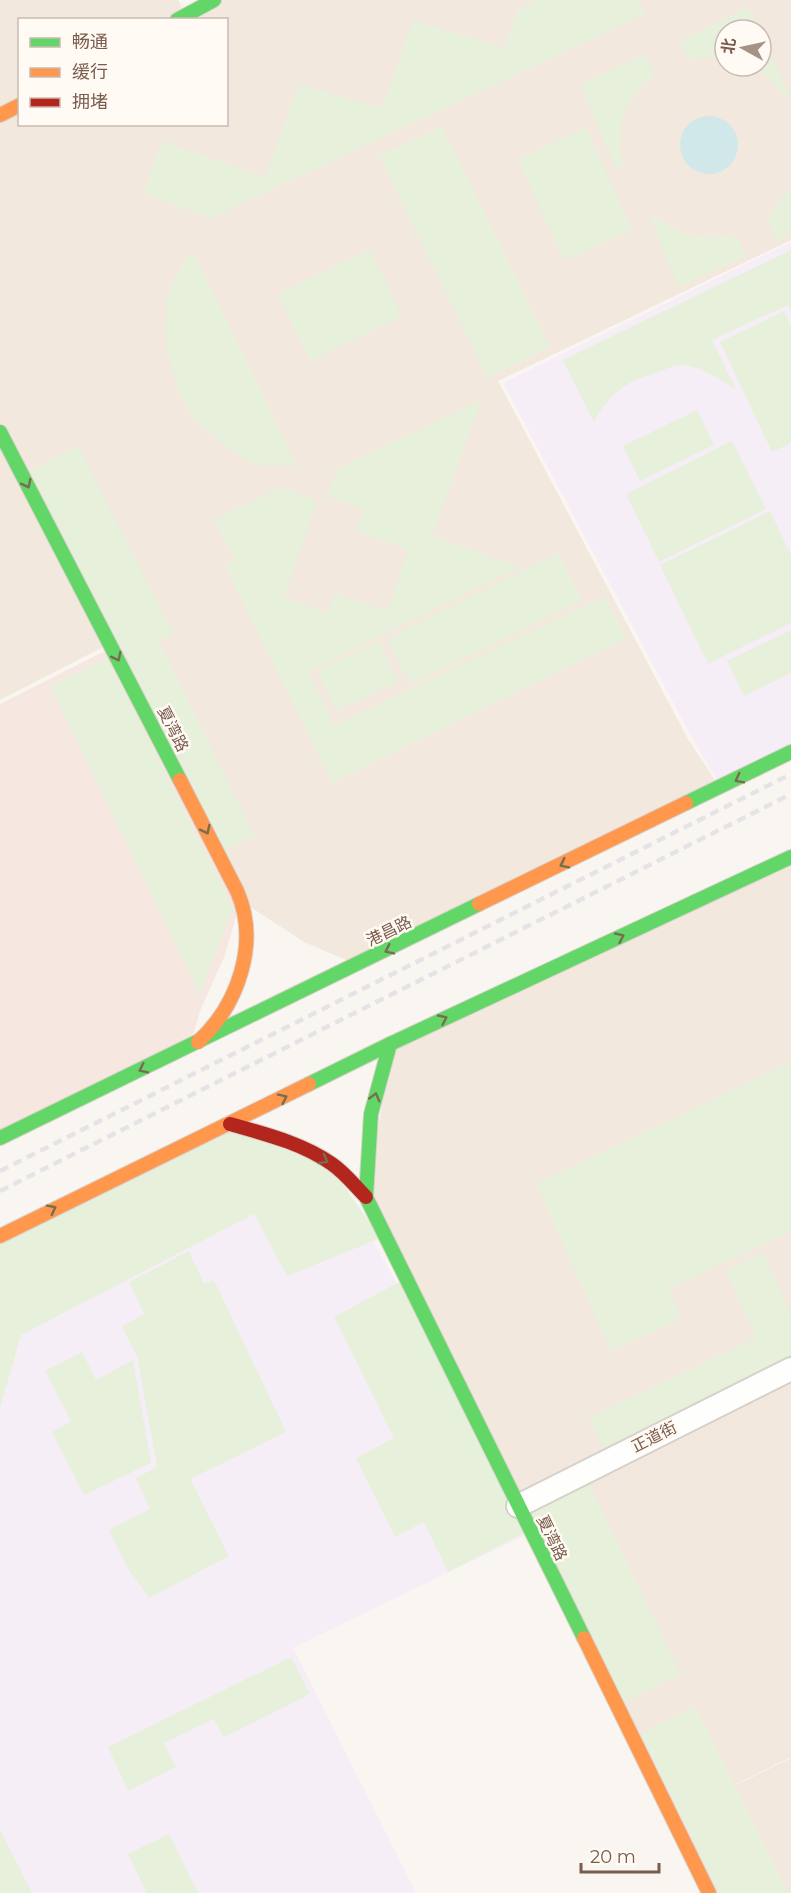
<svg xmlns="http://www.w3.org/2000/svg" width="791" height="1893" font-family="Montserrat,'Noto Sans SC',sans-serif">
<style>
.residential{fill:#f2e8de;fill-rule:evenodd}
.commercial{fill:#f6e8e1}
.education{fill:#f6eef6}
.green{fill:#e7f0db}
.water{fill:#d0e8ea}
.lines{fill:none;stroke-linecap:round;stroke-linejoin:round}
.street-casing{stroke:#d7d1cb;stroke-width:26}
.fast-casing{stroke:#d9d2cb;stroke-width:16}
.slow-casing{stroke:#d9d2cb;stroke-width:16}
.jam-casing{stroke:#d9d2cb;stroke-width:16}
.street{stroke:#fefefd;stroke-width:22}
.fast{stroke:#63d668;stroke-width:14}
.slow{stroke:#ff974d;stroke-width:14}
.jam{stroke:#b3261e;stroke-width:14}
.rail{stroke:#e6e3e7;stroke-width:4.5;stroke-dasharray:9 6;stroke-linecap:butt}
.oneway{stroke:#776e51}
.labels{text-anchor:middle;dominant-baseline:central;stroke-width:5;stroke-linejoin:round;paint-order:stroke}
.street-label{font-size:16px;fill:#7a5c4d;stroke:#fffaf3}
</style>
<rect width="100%" height="100%" fill="#f9f5f0"/>
<g class="residential">
<path d="M0,0H178L184,12L170,19L20,20L19,101L0,111Z"/>
<path d="M218,0H791V240L498,381L688,739L720,788L356,964L304,942L246,904L0,429V117L19,107L20,124H226V20L182,19ZM725,30H761V66H725Z"/>
<path d="M0,441L107,645L0,700Z"/>
<path d="M791,859V1366L520,1501L367,1196L392,1044Z"/>
<path d="M791,1372V1757L673,1815L521,1507Z"/>
<path d="M791,1758V1893H711L673,1816Z"/>
</g>
<path class="commercial" d="M109,649L239,906L225,955L200,1011L191,1042L0,1133V704Z"/>
<g class="education">
<path d="M791,242V752L721,787L691,736L503,383Z"/>
<path d="M332,1164L531,1532L293,1648L416,1893H0V1236Z"/>
</g>
<g class="green">
<path d="M537,0H638L645,14L211,218L144,194L161,141L265,177L299,84L382,109L413,21L505,48L518,8Z"/>
<path d="M748,7L759,30H725V57L688,59L680,41Z"/>
<path d="M761,34L789,94L784,97L772,82L753,66H761Z"/>
<path d="M646,54L654,76C622,102 615,128 623,168L617,171L580,84Z"/>
<path d="M442,126L550,347L488,378L379,156Z"/>
<path d="M586,128L632,230L564,261L518,159Z"/>
<path d="M791,187V233L778,240L767,219Z"/>
<path d="M648,212C677,233 699,243 736,234L746,256L678,287Z"/>
<path d="M370,249L402,316L310,361L278,294Z"/>
<path d="M791,250V312L788,305L712,340L736,389C720,380 700,365 680,365C673,365 664,370 658,372C626,382 610,392 594,422L563,360Z"/>
<path d="M194,253L297,466H259L229,449L192,418L178,390L166,344L167,298L184,260Z"/>
<path d="M784,311L791,326V443L772,452L720,342Z"/>
<path d="M481,400L432,536L519,567L308,671L334,726L605,596L626,638L332,783L225,566L235,560L214,520L282,487L317,501L284,598L328,613L334,593L387,611L408,549L356,531L363,508L327,496L337,469Z"/>
<path d="M697,410L714,445L640,481L623,446Z"/>
<path d="M732,441L766,509L659,562L626,494Z"/>
<path d="M78,446L174,634L159,641L255,837L223,851L28,473Z"/>
<path d="M770,511L791,555V623L708,664L660,565Z"/>
<path d="M558,553L582,600L410,685L387,639Z"/>
<path d="M791,630V673L744,696L727,661Z"/>
<path d="M379,641L398,682L336,711L317,670Z"/>
<path d="M108,658L233,908L200,995L50,686Z"/>
<path d="M791,1062V1231L669,1289L681,1319L611,1351L536,1184Z"/>
<path d="M231,1128L331,1168L381,1238L287,1276L254,1214L21,1335L0,1408V1244Z"/>
<path d="M189,1251L204,1284L214,1280L286,1432L190,1479L229,1556L149,1598L127,1567L109,1530L150,1509L136,1478L157,1467L137,1356L122,1326L144,1314L129,1282Z"/>
<path d="M763,1252L791,1314V1360L606,1451L589,1418L756,1338L726,1270Z"/>
<path d="M401,1281L524,1533L448,1572L424,1522L395,1537L356,1458L394,1438L334,1317Z"/>
<path d="M82,1352L96,1380L133,1360L151,1463L84,1495L52,1432L71,1421L45,1371Z"/>
<path d="M588,1482L681,1674L624,1702L530,1509Z"/>
<path d="M291,1657L310,1694L224,1737L213,1719L164,1743L176,1767L128,1791L108,1747Z"/>
<path d="M695,1706L788,1893H719L641,1734Z"/>
<path d="M0,1830L32,1893H0Z"/>
<path d="M169,1834L198,1893H147L128,1854Z"/>
</g>
<circle class="water" cx="709" cy="145" r="29"/>
<g class="lines">
<defs>
<path id="street" d="M518,1506L791,1369"/>
<g id="fast">
<path d="M177,20L214,0"/>
<path d="M0,432L180,780"/>
<path d="M686,803L791,752"/>
<path d="M309,1084L390,1044L791,857"/>
<path d="M0,1138L479,904"/>
<path d="M366,1197L584,1638"/>
<path d="M366,1197L371,1114L390,1044"/>
</g>
<g id="slow">
<path d="M0,115L20,105"/>
<path d="M180,780L237,891C260,943 238,1005 198,1042"/>
<path d="M479,904L686,803"/>
<path d="M0,1236L309,1084"/>
<path d="M584,1638L709,1893"/>
</g>
<path id="jam" d="M230,1124C265,1134 302,1143 332,1164C345,1173 355,1186 366,1197"/>
</defs>
<use href="#street" class="street-casing"/>
<use href="#fast" class="fast-casing"/>
<use href="#slow" class="slow-casing"/>
<use href="#jam" class="jam-casing"/>
<use href="#street" class="street"/>
<use href="#fast" class="fast"/>
<use href="#slow" class="slow"/>
<use href="#jam" class="jam"/>
<g class="rail">
<path d="M0,1171L791,774"/>
<path d="M0,1191L791,794"/>
</g>
</g>
<defs><path id="oneway-chevron" d="M-2-3.5L2.5 0L-2 3.5" fill="none" stroke-width="1.6" stroke-linecap="round" stroke-linejoin="round" transform="scale(1.5)"/></defs>
<g class="oneway">
<use href="#oneway-chevron" transform="translate(27 484) rotate(63)"/>
<use href="#oneway-chevron" transform="translate(117 657) rotate(63)"/>
<use href="#oneway-chevron" transform="translate(739 779) rotate(153)"/>
<use href="#oneway-chevron" transform="translate(206 830) rotate(63)"/>
<use href="#oneway-chevron" transform="translate(564 864) rotate(154)"/>
<use href="#oneway-chevron" transform="translate(620 937) rotate(-25)"/>
<use href="#oneway-chevron" transform="translate(389 950) rotate(154)"/>
<use href="#oneway-chevron" transform="translate(443 1019) rotate(-25)"/>
<use href="#oneway-chevron" transform="translate(143 1069) rotate(154)"/>
<use href="#oneway-chevron" transform="translate(375 1097) rotate(-75)"/>
<use href="#oneway-chevron" transform="translate(283 1098) rotate(-26)"/>
<use href="#oneway-chevron" transform="translate(324 1160) rotate(29)"/>
<use href="#oneway-chevron" transform="translate(52 1209) rotate(-27)"/>
</g>
<g class="labels">
<g class="street-label">
<text transform="translate(173 729) rotate(63)">夏湾路</text>
<text transform="translate(389 931) rotate(-26)">港昌路</text>
<text transform="translate(654 1437) rotate(-27)">正道街</text>
<text transform="translate(552 1538) rotate(64)">夏湾路</text>
</g>
</g>
<rect x="18" y="18" width="210" height="108" fill="#fffaf3" stroke="#cabbb1" stroke-width="1.5"/>
<rect x="30" y="38" width="30" height="9" fill="#63d668" stroke="#cabbb1" stroke-width="1.5"/>
<text x="72" y="48" font-size="18" fill="#7a5c4d">畅通</text>
<rect x="30" y="68" width="30" height="9" fill="#ff974d" stroke="#cabbb1" stroke-width="1.5"/>
<text x="72" y="78" font-size="18" fill="#7a5c4d">缓行</text>
<rect x="30" y="98" width="30" height="9" fill="#b3261e" stroke="#cabbb1" stroke-width="1.5"/>
<text x="72" y="108" font-size="18" fill="#7a5c4d">拥堵</text>
<g transform="translate(743 48) rotate(278)"><circle r="28" fill="#fffaf3" stroke="#cabbb1" stroke-width="1.5"/>
<path d="M0-4.5L10 22L0 15L-10 22Z" fill="#a69286"/>
<text y="-9" font-size="16" font-weight="bold" text-anchor="middle" fill="#7a5c4d">北</text>
</g>
<path d="M581 1863v9h78v-9" fill="none" stroke="#7a5c4d" stroke-width="3"/>
<text x="590" y="1863" font-size="18" fill="#7a5c4d" stroke="#fffaf3" stroke-width="4.5" paint-order="stroke">20 m</text>
</svg>
